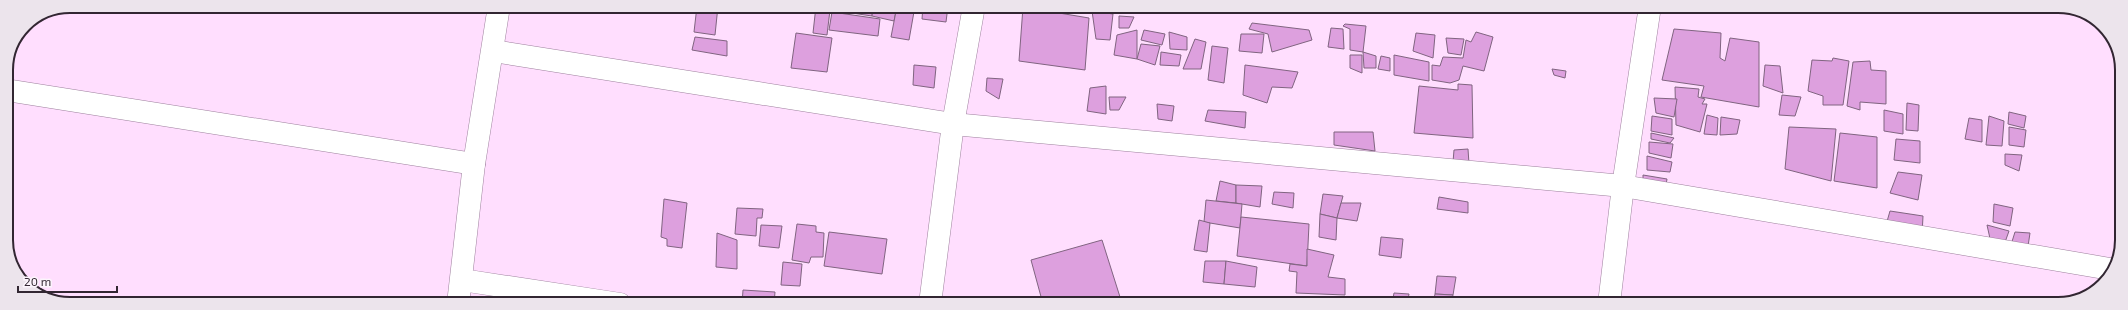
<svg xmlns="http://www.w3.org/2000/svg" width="2128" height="310" font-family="'Exo 2',sans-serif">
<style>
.building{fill:#dda0de;stroke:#806480}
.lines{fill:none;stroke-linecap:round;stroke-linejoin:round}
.minor-casing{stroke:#9d809d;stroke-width:23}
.minor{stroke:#fff;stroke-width:22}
.rim{fill:none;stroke:#322632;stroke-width:2}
</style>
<rect width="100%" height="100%" fill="#ffdefe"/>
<g class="building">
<path d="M697,6H718L715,35L694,32Z"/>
<path d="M816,6H844L843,11L830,10L827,35L813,33Z"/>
<path d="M846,6H873L872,16L845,12Z"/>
<path d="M873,6H897L894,21L872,16Z"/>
<path d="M897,6H915L909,40L891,37Z"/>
<path d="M923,6H948L946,22L922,19Z"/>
<path d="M1023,7L1089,18L1085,70L1019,61Z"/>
<path d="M1092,11L1113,14L1110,40L1096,39Z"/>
<path d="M832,12L880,19L878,36L829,30Z"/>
<path d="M1119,16L1134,17L1129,28H1119Z"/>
<path d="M1252,23L1309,30L1312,40L1272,52L1268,34L1249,29Z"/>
<path d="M1345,24L1366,26L1363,52L1350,50V29L1343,26Z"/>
<path d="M1331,28L1343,29L1344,49L1328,47Z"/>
<path d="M1674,29L1721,33L1720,58L1725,61L1730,38L1759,42V107L1701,97L1704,86L1662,80Z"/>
<path d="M1137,30V59L1114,55L1117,35Z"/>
<path d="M1144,30L1165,34L1162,45L1141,40Z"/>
<path d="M1169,32L1187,37V50L1170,49Z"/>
<path d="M1476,32L1493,37L1484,71L1463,66L1459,80L1450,83L1432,80V65L1440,66L1443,57L1463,58L1466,40L1471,42Z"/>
<path d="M796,33L832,38L827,72L791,68Z"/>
<path d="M1416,33L1435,35L1433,58L1413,51Z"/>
<path d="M1241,34H1264L1262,53L1239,51Z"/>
<path d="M695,37L727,41V56L692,50Z"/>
<path d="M1446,38L1464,39L1461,55L1448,53Z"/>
<path d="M1195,39L1206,42L1201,69H1183Z"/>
<path d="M1141,44L1160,46L1155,65L1137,59Z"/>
<path d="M1212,46L1228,48L1224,83L1208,80Z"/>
<path d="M1161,52L1181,55L1179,66L1160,65Z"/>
<path d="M1363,52L1376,56V68H1364Z"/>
<path d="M1350,55H1362V73L1350,68Z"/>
<path d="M1394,55L1429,62V81L1394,75Z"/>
<path d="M1381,56L1390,58V71L1378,69Z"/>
<path d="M1833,58L1849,61L1843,105H1823V96L1808,91L1812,60L1832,61Z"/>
<path d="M1870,61L1871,70L1886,71V104L1860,102V110L1847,106L1853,62Z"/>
<path d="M914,65L936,67L934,88L913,85Z"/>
<path d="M1245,65L1298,72L1292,88L1272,87L1267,103L1243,95Z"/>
<path d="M1765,65L1780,66L1783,93L1763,86Z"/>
<path d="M1552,69L1566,71L1565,78L1554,75Z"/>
<path d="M987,78L1003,79L999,99L986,91Z"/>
<path d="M1458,84L1472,85L1473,138L1414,133L1419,86L1458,90Z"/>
<path d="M1106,86V114L1087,111L1090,88Z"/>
<path d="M1675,87L1699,89L1698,97L1705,99L1702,104H1707L1700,132L1676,125Z"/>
<path d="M1782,95L1801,97L1795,116L1779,115Z"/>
<path d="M1109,97H1126L1119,110H1110Z"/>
<path d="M1654,98L1677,99L1674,117L1656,113Z"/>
<path d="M1907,103L1919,105L1918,131L1906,130Z"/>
<path d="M1157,104L1174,106L1172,121L1158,119Z"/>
<path d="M1208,110L1246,112L1245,128L1205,121Z"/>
<path d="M1884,110L1903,114V134L1884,131Z"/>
<path d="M2009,112L2026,116L2024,128L2008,124Z"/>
<path d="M1707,115L1718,118L1717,135L1704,134Z"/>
<path d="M1652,116L1672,119V135L1651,131Z"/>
<path d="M1989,116L2004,121L2002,146L1986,145Z"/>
<path d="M1721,117L1740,120L1737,134L1720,135Z"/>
<path d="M1969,118L1982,120V142L1965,139Z"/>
<path d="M1789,127L1836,129L1831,181L1785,169Z"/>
<path d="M2009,127L2026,130L2024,147L2009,145Z"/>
<path d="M1334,132H1373L1375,151L1334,145Z"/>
<path d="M1651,133L1674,138L1670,143L1651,139Z"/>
<path d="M1840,133L1877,137V188L1834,181Z"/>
<path d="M1896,139L1920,141V163L1894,160Z"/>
<path d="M1649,142L1673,144L1671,158L1649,153Z"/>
<path d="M1468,149L1469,164L1453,162L1454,150Z"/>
<path d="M2005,154L2022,155L2019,171L2005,165Z"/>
<path d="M1647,156L1672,162L1670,172L1647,170Z"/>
<path d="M1898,172L1922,175L1918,200L1890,193Z"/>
<path d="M1643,175L1667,179L1665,191L1643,185Z"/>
<path d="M1220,181L1236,185V203L1216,201Z"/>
<path d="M1236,185L1262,186L1260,207L1236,203Z"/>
<path d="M1274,192L1294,193L1293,208L1272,204Z"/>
<path d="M1323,194L1343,196L1337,218L1320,214Z"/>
<path d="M1439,197L1468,202V213L1437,209Z"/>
<path d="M664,199L687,203L682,248L667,246V239L661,237Z"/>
<path d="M1206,200L1242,204L1240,228L1204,222Z"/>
<path d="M1341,203H1361L1357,221L1337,218Z"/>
<path d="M1994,204L2013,208L2010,226L1993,222Z"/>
<path d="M737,208L763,209L762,218H757L756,236L735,234Z"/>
<path d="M1890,211L1923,216L1922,235L1886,225Z"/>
<path d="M1320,214L1337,218L1336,240L1319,237Z"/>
<path d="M1241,217L1309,224L1307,266L1237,256Z"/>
<path d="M1199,220L1210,223L1207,252L1194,250Z"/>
<path d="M797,224L816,226V232L824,233L823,257H811L809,263L792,260Z"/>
<path d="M761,225L782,226L779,248L759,246Z"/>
<path d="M1987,225L2009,231L2004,245L1991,243Z"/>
<path d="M829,232L887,239L882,274L824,266Z"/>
<path d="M2015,232L2030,233L2027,253L2010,248Z"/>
<path d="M717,233L737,240V269L716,267Z"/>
<path d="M1381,237L1403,239L1401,258L1379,255Z"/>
<path d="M1102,240L1120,297L1092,304H1043L1031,260Z"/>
<path d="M1307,249L1334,255L1328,277L1345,279V295L1296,293L1297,272L1289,271L1290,264L1307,266Z"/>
<path d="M1205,261H1226L1224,284L1203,282Z"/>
<path d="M1226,261L1257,267L1255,287L1224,284Z"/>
<path d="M783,262L802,264L800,286L781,285Z"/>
<path d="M1437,276L1456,277L1453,295L1435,294Z"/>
<path d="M743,290L775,292L774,304H742Z"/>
<path d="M1394,293L1409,294L1407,304H1392Z"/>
<path d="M1435,294L1453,295L1451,304H1433Z"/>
<path d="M780,297L807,302V304H779Z"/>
<path d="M1327,300L1357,302L1356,304H1326Z"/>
</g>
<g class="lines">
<defs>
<g id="minor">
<path d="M493,51L953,124L1623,186L2110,269"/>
<path d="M6,90L474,164"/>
<path d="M462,280L620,304"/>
<path d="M458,304L474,164L499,6"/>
<path d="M930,304L953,124L974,6"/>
<path d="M1609,304L1623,186L1650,6"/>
</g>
</defs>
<use href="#minor" class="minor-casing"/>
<use href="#minor" class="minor"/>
</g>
<path d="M0 0H2128V310H0ZM70 13H2058A57 57 0 0 1 2115 70V240A57 57 0 0 1 2058 297H70A57 57 0 0 1 13 240V70A57 57 0 0 1 70 13Z" fill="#ece4ec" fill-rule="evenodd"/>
<path class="rim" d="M70 13H2058A57 57 0 0 1 2115 70V240A57 57 0 0 1 2058 297H70A57 57 0 0 1 13 240V70A57 57 0 0 1 70 13Z"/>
<path d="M18 286v6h99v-6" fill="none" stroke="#322632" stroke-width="2"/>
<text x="24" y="286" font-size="12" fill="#322632" stroke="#fcf5fc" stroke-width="3" paint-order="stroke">20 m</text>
</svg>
